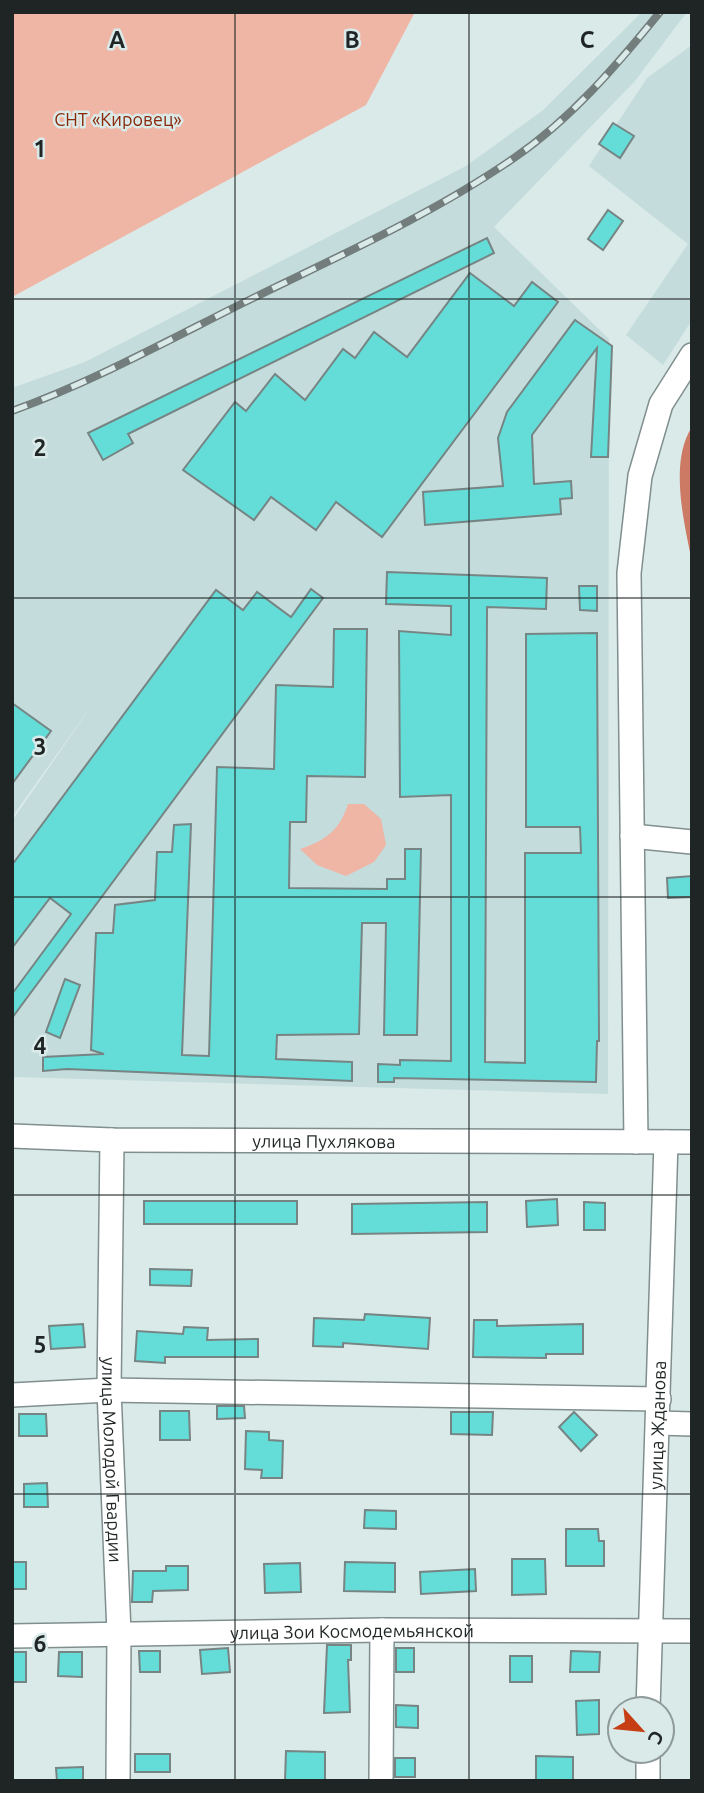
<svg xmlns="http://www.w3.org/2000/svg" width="704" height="1793" font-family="Ubuntu,sans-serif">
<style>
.built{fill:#c4dddc}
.green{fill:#efb5a5}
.water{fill:#cc7a64}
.building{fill:#64ddd9;stroke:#768584;stroke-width:2}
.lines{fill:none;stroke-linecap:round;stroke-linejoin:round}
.minor-casing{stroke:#808f8e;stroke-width:26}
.minor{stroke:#fff;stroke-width:23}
.rail-casing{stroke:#727d7c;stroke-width:8}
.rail{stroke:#daeae9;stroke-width:5;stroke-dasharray:16;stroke-linecap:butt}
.grid{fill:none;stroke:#1f2525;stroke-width:2;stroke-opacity:0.55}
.labels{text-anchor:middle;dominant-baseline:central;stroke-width:5;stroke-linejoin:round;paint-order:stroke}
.park-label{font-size:18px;fill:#8a280a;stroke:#daeae9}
.street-label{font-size:18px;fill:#1f2525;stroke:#daeae9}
.grid-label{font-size:23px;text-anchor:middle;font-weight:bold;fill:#1f2525;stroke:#daeae9;stroke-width:5;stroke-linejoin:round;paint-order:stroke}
</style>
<rect width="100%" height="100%" fill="#daeae9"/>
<g class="built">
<path d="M642,12H687L635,81L494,227L609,339L608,1094L12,1077V821L95,701L12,817V388L85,362L466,166L542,111Z"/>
<path d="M692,45V320L663,365L626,335L688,244L589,166L647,78Z"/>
</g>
<g class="green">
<path d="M12,12H415L366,105L12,297Z"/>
<path d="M348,804H364L381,819L386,845L374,862L346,876L317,865L300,849C325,841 340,830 348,804Z"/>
</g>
<path class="water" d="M692,427V562C684,522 669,462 692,427Z"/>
<g class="building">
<path d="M613,123L634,136L620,158L599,144Z"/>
<path d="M608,210L623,221L603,250L588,239Z"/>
<path d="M487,238L494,253L128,434L133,443L103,460L88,433Z"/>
<path d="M470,273L514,306L532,282L558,302L382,537L336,502L316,530L271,497L254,520L183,470L235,402L246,411L275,374L305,400L343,349L355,358L374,332L407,357Z"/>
<path d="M575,320L612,346L608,457H591L597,348L532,435L534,484L571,481L572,498L560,499L561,514L425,525L423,492L503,486L498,438L507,412Z"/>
<path d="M387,572L547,578L546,609L487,607L485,1062L525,1063V853H581L580,827H526V634L597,633L599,1041H597L596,1082L394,1078V1082H378V1064L400,1065V1060L451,1061V795L400,797L399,631L451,635V606L386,604Z"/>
<path d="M579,586H597V611L580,610Z"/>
<path d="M311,589L323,598L12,1018V994L71,914L50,898L12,948V865L216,590L243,610L257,592L291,617Z"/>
<path d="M334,629H367L365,777L307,776L306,822H290L289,888L387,889V879H405V849H421L417,1035H384L386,923H362L359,1034L277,1035L276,1059L352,1062V1081L67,1069L43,1071V1057L104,1054L91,1050L96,933H113L115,905L155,900L157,852H172L174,825L191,824L182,1055L209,1056L217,767L274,769L276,685L333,687Z"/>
<path d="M12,703L51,731L12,784Z"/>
<path d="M692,876V897L668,898L667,878Z"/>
<path d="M65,979L80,985L60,1038L46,1032Z"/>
<path d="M557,1199L558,1225L527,1227L526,1201Z"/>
<rect x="144" y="1201" width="153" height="23"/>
<path d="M487,1202V1232L352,1234V1204Z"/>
<path d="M584,1202L605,1203V1230H584Z"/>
<path d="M150,1269L192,1270L191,1286L150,1285Z"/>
<path d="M365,1314L430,1318L428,1349L343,1343V1347L313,1346L314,1318L364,1320Z"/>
<path d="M474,1320H497V1326L583,1324V1354H546V1358L473,1357Z"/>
<path d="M83,1324L85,1347L51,1349L49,1326Z"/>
<path d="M184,1327L208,1328L207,1340L258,1339V1357H165V1363L135,1361L137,1331L183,1334Z"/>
<path d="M217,1406H244L245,1418L217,1419Z"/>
<path d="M160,1411H189L190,1440H160Z"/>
<path d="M451,1412H493L492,1435L451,1434Z"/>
<path d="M574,1412L597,1435L581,1451L559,1427Z"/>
<path d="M19,1414H46L47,1436H19Z"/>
<path d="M246,1431L269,1432V1440L283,1441L282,1478H261L262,1470L245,1469Z"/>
<path d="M47,1483L48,1507H24V1484Z"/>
<path d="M365,1510L396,1511V1529L364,1528Z"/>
<path d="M566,1529H598L599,1541H604V1566H566Z"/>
<path d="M512,1559H545L546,1594L512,1595Z"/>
<rect x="12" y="1562" width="14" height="27"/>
<path d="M345,1562L395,1563V1592L344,1591Z"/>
<path d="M300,1563L301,1592L265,1593L264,1564Z"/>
<path d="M166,1566H188V1590L153,1591L152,1602H132L133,1571H166Z"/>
<path d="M475,1569L476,1591L421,1594L420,1572Z"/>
<path d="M327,1645H351V1660H348L350,1712L324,1713Z"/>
<path d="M228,1648L230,1672L202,1674L200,1650Z"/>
<rect x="396" y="1648" width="18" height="24"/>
<path d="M139,1651H160V1672H140Z"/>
<path d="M571,1651L600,1652L599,1672H570Z"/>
<rect x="12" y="1652" width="14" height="30"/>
<path d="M59,1652H82V1677L58,1676Z"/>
<rect x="510" y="1656" width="22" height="26"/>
<path d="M599,1700V1734L577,1735L576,1701Z"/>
<path d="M396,1705L418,1706V1728L396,1727Z"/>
<path d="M286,1751L325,1752V1781H285Z"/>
<rect x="135" y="1754" width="35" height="18"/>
<path d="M536,1756L573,1757V1781H536Z"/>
<rect x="395" y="1758" width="20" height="19"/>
<path d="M83,1767V1781H57L56,1768Z"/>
</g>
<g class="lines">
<defs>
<g id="minor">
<path d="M632,836L692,842"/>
<path id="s1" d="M12,1136L112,1140L692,1142"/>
<path id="s2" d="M112,1140L109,1390L119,1633L118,1781"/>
<path d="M636,1142L629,573L640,476L661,404L692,355"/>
<path d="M12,1395L109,1390L659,1399"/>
<path d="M658,1423L692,1424"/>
<path id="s3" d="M12,1636L382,1630L692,1631"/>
<path id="s4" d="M648,1709L666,1142"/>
<path d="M381,1781L382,1630"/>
<path d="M648,1781V1751"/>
</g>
</defs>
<use href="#minor" class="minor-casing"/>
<use href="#minor" class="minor"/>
<defs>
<path id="rail" d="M12,411C92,382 167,341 243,303C334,258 430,216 514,158C571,119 617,65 660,12"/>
</defs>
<use href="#rail" class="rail-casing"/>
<use href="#rail" class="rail"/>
</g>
<path class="grid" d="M235,12V1781M469,12V1781M12,299H692M12,598H692M12,897H692M12,1195H692M12,1494H692"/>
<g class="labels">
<g class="park-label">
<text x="118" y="119">СНТ «Кировец»</text>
</g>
<g class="street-label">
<text stroke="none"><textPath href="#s1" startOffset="312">улица Пухлякова</textPath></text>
<text stroke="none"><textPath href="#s4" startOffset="284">улица Жданова</textPath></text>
<text stroke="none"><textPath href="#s2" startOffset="320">улица Молодой Гвардии</textPath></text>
<text stroke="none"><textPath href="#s3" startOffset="340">улица Зои Космодемьянской</textPath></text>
</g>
</g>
<g class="grid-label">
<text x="117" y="48">A</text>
<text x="352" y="48">B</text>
<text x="587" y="48">C</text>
<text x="40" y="157">1</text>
<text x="40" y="456">2</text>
<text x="40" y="755">3</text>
<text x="40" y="1054">4</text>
<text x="40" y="1353">5</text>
<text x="40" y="1652">6</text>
</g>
<rect width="704" height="1793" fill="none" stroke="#1f2525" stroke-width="28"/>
<g transform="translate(641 1730) rotate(117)"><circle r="33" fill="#daeae9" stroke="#8f9b9b" stroke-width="2"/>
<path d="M0-5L12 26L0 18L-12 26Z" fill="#c63e14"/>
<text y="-10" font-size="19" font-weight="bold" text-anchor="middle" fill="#1f2525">С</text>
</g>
</svg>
